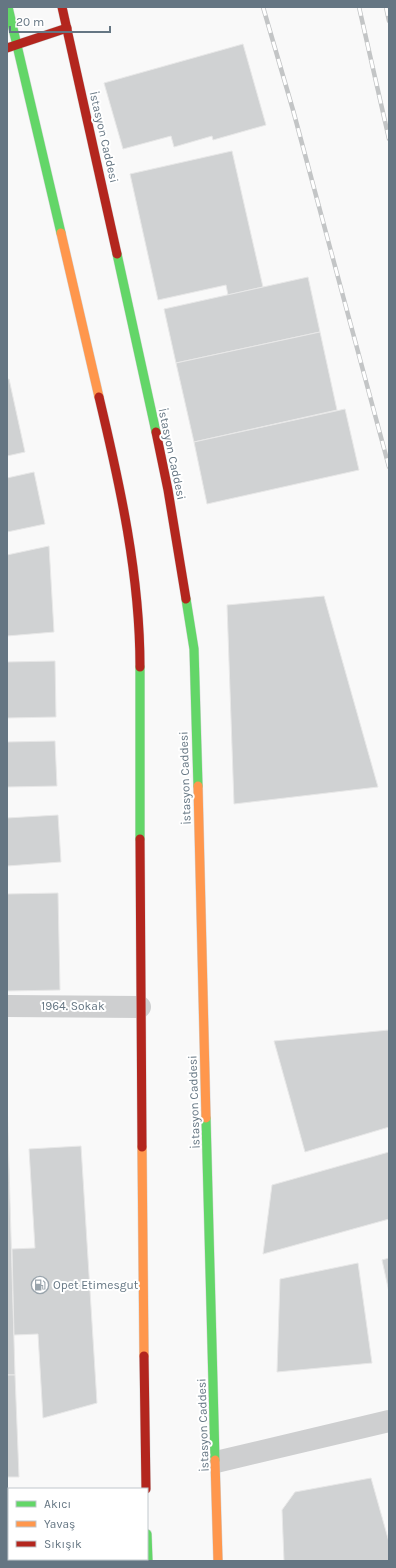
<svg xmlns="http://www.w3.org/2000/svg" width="396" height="1568" font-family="Karla,sans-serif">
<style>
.building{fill:#d0d2d3;stroke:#e8e8e8}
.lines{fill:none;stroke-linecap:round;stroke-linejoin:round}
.fast-casing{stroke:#d5d6d7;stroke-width:10}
.slow-casing{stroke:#d5d6d7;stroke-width:10}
.jam-casing{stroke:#d5d6d7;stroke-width:10}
.street{stroke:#cecfd0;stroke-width:22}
.fast{stroke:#63d668;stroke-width:9}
.slow{stroke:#ff974d;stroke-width:9}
.jam{stroke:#b3261e;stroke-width:9}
.rail-casing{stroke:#c3c5c6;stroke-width:4.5}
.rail{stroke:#fff;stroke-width:3;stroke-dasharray:9;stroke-linecap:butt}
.labels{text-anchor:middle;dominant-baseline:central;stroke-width:4;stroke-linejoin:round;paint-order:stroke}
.street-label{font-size:12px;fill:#657683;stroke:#fff}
.poi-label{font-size:12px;fill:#657683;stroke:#fff;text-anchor:start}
</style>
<rect width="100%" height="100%" fill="#f9f9f9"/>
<g class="building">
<path d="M243,44L266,125L213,140L212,136L174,147L171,136L123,149L104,83Z"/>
<path d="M232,151L263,287L228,295L226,285L158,300L130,174Z"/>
<path d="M308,277L320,332L176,363L164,309Z"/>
<path d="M320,332L337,410L194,442L176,363Z"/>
<path d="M7,379H9L25,452L7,456Z"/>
<path d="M345,409L359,470L207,504L194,442Z"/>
<path d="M34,472L45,524L7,532V478Z"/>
<path d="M49,546L54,632L7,636V555Z"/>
<path d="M324,596L378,787L234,804L227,605Z"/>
<path d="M55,661L56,717L7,718V662Z"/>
<path d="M55,741L57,786L7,787V742Z"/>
<path d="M58,815L61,862L7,866V818Z"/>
<path d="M58,893L60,990L7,991V894Z"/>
<path d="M389,1030V1127L305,1152L274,1041Z"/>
<path d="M7,1097L15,1375H7Z"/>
<path d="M81,1146L97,1403L43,1418L38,1334L14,1335L12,1249L35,1248L29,1149Z"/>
<path d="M389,1152V1219L263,1254L272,1185Z"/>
<path d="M389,1258V1292L382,1260Z"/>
<path d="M358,1263L372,1363L277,1372L280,1279Z"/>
<path d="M7,1375H15L19,1477H7Z"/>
<path d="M371,1478L389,1542V1561H284L282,1510L295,1492Z"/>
</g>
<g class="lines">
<defs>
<g id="fast">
<path d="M8,7L61,233"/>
<path d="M117,254L156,432"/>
<path d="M186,599L194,649L198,786"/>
<path d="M140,667V839"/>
<path d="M206,1118L215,1460"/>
<path d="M147,1534L148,1561"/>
</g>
<g id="slow">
<path d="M61,233L99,397"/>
<path d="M198,786L206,1118"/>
<path d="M142,1147L144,1356"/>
<path d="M215,1460L218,1561"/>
</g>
<g id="jam">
<path d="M62,7L117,254"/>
<path d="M7,48L67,28"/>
<path d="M99,397C120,485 140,575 140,667"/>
<path d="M156,432L168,490L186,599"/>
<path d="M140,839L142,1147"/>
<path d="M144,1356L146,1489"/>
</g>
</defs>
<use href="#fast" class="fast-casing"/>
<use href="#slow" class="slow-casing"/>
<use href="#jam" class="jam-casing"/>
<g class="street">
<path d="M7,1006L140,1007"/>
<path d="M216,1462L389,1421"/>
</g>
<use href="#fast" class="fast"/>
<use href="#slow" class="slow"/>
<use href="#jam" class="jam"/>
<defs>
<g id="rail">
<path d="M263,7L293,110L389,467"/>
<path d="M359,7L389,139"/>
<path d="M386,7L389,21"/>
</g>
</defs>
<use href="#rail" class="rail-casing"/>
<use href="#rail" class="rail"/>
</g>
<defs>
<symbol id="fuel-ring" viewBox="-11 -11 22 22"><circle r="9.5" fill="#fff" stroke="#99a4ac" stroke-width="1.5"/><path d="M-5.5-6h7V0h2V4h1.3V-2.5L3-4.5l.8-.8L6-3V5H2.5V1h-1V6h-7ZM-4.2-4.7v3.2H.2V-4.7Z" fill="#99a4ac"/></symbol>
</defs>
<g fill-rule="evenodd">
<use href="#fuel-ring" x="30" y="1275" width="20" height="20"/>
</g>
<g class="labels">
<g class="street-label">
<text transform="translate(104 137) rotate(77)">İstasyon Caddesi</text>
<text transform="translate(172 454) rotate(78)">İstasyon Caddesi</text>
<text transform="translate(185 778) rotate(-92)">İstasyon Caddesi</text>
<text x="73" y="1006">1964. Sokak</text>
<text transform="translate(194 1102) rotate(-92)">İstasyon Caddesi</text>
<text transform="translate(203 1425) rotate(-92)">İstasyon Caddesi</text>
</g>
<g class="poi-label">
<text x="53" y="1285">Opet Etimesgut</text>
</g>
</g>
<rect width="396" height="1568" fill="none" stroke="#657683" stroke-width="16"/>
<rect x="8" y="1488" width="140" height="72" fill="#ffffff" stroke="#c1c8cd"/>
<rect x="16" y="1501" width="20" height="6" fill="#63d668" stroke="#c1c8cd"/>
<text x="44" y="1508" font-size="12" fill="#657683">Akıcı</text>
<rect x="16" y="1521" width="20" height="6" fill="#ff974d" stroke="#c1c8cd"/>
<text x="44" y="1528" font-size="12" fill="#657683">Yavaş</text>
<rect x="16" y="1541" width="20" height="6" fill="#b3261e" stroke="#c1c8cd"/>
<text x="44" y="1548" font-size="12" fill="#657683">Sıkışık</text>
<path d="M10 26v6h100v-6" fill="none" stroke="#657683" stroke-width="2"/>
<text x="16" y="26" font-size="12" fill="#657683" stroke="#ffffff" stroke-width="3" paint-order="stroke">20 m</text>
</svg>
